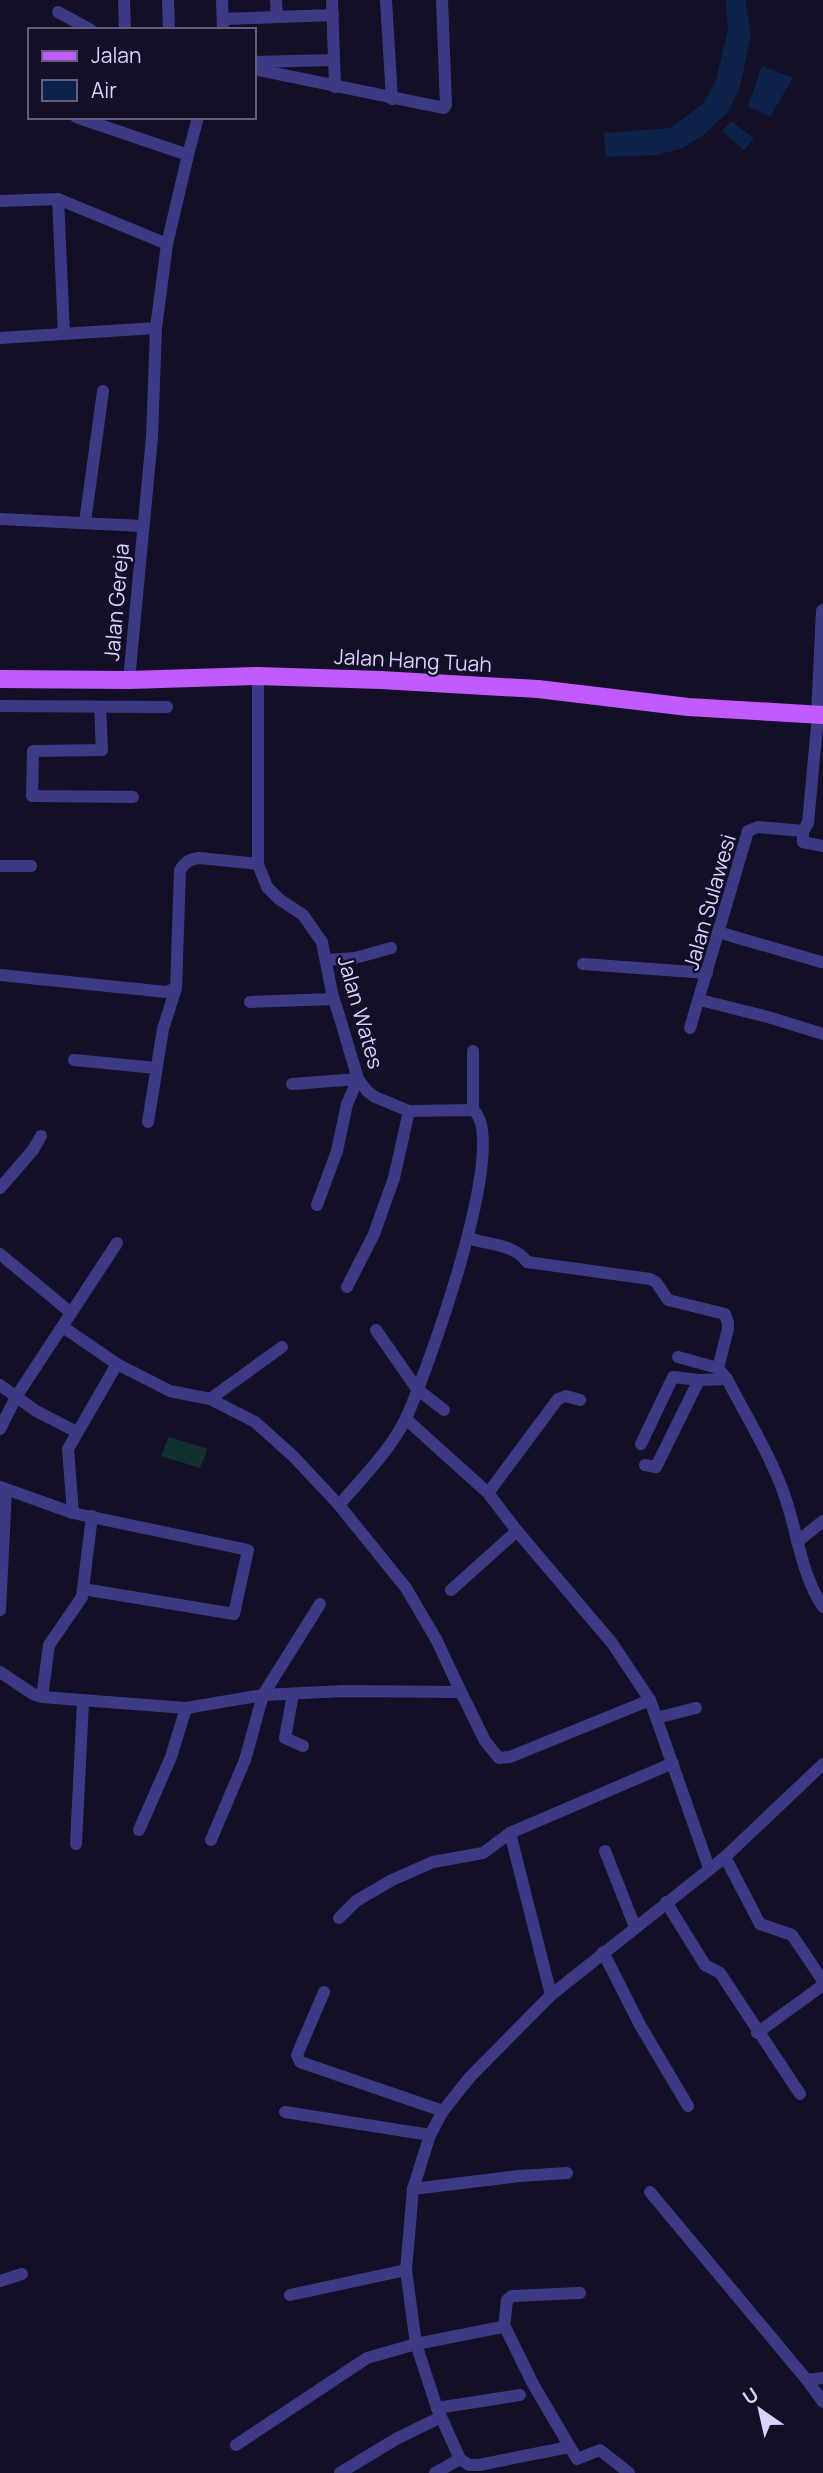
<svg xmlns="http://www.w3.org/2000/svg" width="823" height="2473" font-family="Manrope,sans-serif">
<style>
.green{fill:#12302f}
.water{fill:#0c2248}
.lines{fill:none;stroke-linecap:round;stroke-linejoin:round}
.minor{stroke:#3d3a85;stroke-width:12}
.tertiary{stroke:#3d3a85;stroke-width:14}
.primary{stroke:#c25bff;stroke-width:18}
.labels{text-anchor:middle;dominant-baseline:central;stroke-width:5;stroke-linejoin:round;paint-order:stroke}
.street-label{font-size:21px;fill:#d9d4ff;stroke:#130f26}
</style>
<rect width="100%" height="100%" fill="#130f26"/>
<path class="green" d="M169,1437L208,1449L200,1468L161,1456Z"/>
<g class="water">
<path d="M726,0H745L751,34L740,87L727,113L702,136L680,149L657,155L606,157L604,133L671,128L704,103L716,80L728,30Z"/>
<path d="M762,66L793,78L770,117L748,106Z"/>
<path d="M731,121L754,138L744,150L722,131Z"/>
</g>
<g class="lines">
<g class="minor">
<path d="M124,0L125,30"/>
<path d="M168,0L169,30"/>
<path d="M222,0L223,30"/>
<path d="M276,0L277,17"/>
<path d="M332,0L335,87"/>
<path d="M386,0L392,99"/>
<path d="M58,12L91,30"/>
<path d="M223,19L333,15"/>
<path d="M254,62L334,60"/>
<path d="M254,69L444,108L446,105L442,0"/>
<path d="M188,155L198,117"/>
<path d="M0,201L58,199"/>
<path d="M64,333L58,199L167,244"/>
<path d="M0,338L156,328L167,244L188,155L76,117"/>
<path d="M0,519L142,526"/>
<path d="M85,522L103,391"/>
<path d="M258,676V864L267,887L279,899L303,915L322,942L332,993L342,1025L358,1079L367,1091L375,1097L409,1111L473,1110C512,1140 426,1373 407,1416C391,1450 363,1477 339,1505"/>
<path d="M129,680L152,437L156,328"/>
<path d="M0,706L167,707"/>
<path d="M100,707L102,750L33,751L32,796L133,797"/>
<path d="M803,831V842L823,846"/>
<path d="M0,866H31"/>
<path d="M718,932L821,962"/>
<path d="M326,960L355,958L391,948"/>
<path d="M583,964L707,973"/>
<path d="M0,975L166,992L176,988L180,870C185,862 190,859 199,858L258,864"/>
<path d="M700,1000L768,1017L823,1034"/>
<path d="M250,1002L334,999"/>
<path d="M690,1028L748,831L758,827L803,831L808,823L818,715"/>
<path d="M74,1060L156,1068"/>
<path d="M292,1084L358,1079"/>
<path d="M473,1110V1051"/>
<path d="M148,1122L163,1029L176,988"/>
<path d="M0,1188L33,1150L41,1136"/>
<path d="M317,1205L337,1151L347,1104L358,1079"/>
<path d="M469,1238C488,1245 515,1244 527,1262"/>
<path d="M0,1254L70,1312"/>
<path d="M527,1262L650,1279L656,1282L668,1300L725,1314L728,1323V1329L718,1368L727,1379C747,1418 773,1459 786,1500C798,1536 802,1576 823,1607"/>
<path d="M347,1287L374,1234L394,1178L409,1111"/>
<path d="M63,1327L117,1364L170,1391L210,1399L255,1422L293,1456L339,1505L406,1588L436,1639L461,1692"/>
<path d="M376,1330L417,1389L444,1410"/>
<path d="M678,1357L718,1368"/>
<path d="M0,1385L36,1411L77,1432"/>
<path d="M210,1399L282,1347"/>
<path d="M406,1419L488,1493L517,1531L612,1643L650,1700L709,1868"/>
<path d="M0,1429L16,1397L117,1243"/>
<path d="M641,1444L673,1377L699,1380L727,1379"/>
<path d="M645,1465L656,1467L699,1380"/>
<path d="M0,1487L73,1513L248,1550L234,1614L83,1589"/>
<path d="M488,1493L558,1399L566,1396L580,1400"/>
<path d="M73,1513L68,1449L117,1364"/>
<path d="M797,1542L823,1521"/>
<path d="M451,1590L517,1531"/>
<path d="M0,1610L6,1490"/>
<path d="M0,1672L33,1694L42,1697L186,1708L263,1695L344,1691L461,1692L485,1741L499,1758L510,1757L650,1700"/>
<path d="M293,1694L285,1738L303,1746"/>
<path d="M42,1697L49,1645L82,1597L92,1516"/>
<path d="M656,1718L696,1708"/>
<path d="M139,1830L171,1757L186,1708"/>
<path d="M510,1833L551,1995"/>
<path d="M211,1840L245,1760L263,1695L320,1604"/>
<path d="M76,1844L83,1701"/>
<path d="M605,1851L635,1927"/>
<path d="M725,1857L760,1924L792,1935L823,1981"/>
<path d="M666,1902L705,1965L720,1973L800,2094"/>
<path d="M339,1918L356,1901L392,1880L433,1862L483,1853L510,1833L673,1763"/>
<path d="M603,1952L640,2025L688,2106"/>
<path d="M324,1992L297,2055L300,2062L443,2111"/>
<path d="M757,2033L823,1985"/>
<path d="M285,2112L430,2135"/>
<path d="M413,2189L519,2176L567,2173"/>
<path d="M650,2192L807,2380L823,2402"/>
<path d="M0,2281L22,2274"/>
<path d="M290,2295L406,2270"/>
<path d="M504,2328L507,2300L512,2296L580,2293"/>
<path d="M807,2380L823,2378"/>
<path d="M437,2408L520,2395"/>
<path d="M236,2445L367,2358L416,2344L502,2327L506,2329L533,2384L577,2459L600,2450L629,2473"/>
<path d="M569,2447L479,2465H469L460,2459L437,2408L416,2344L406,2270L413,2189L430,2135L443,2111L470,2077L551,1995L725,1857L823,1764"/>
<path d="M340,2473L396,2439L441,2417"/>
<path d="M435,2473L460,2459"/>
</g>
<path class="tertiary" d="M818,715L823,611"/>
<path class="primary" d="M0,679L129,680L258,676L381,680L538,689L688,707L823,715"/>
</g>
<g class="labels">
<g class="street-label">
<text transform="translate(116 602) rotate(-85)">Jalan Gereja</text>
<text transform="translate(413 660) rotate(3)">Jalan Hang Tuah</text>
<text transform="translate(709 902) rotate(-74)">Jalan Sulawesi</text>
<text transform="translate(361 1012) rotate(74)">Jalan Wates</text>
</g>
</g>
<rect x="28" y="28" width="228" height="91" fill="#130f26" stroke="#625e7d" stroke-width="2"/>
<rect x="42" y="51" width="35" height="10" fill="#c25bff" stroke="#625e7d" stroke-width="2"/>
<text x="91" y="63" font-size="21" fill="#d9d4ff">Jalan</text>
<rect x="42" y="80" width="35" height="21" fill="#0c2248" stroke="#625e7d" stroke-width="2"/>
<text x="91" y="98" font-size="21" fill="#d9d4ff">Air</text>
<g transform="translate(760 2410) rotate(326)" stroke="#130f26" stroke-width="5" paint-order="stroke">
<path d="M0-5L12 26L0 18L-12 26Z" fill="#d9d4ff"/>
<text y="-10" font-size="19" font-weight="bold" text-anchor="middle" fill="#d9d4ff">U</text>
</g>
</svg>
